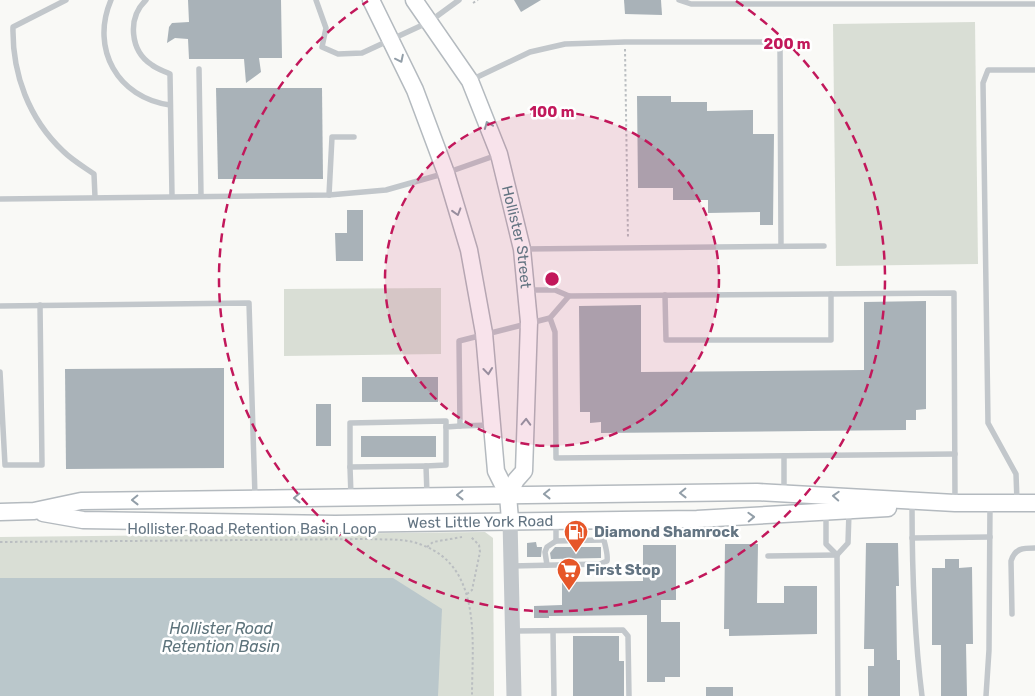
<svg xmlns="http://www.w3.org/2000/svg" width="1035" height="696" font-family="Rubik,sans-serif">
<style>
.green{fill:#d9ded5}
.water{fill:#bac7cb}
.building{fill:#a9b2b8}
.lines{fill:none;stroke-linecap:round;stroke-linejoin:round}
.secondary-casing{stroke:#b4babf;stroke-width:19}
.path{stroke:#babec1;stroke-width:2;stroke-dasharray:2.5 2.5;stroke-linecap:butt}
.service{stroke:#c2c7cb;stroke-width:5.5}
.tertiary{stroke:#c2c7cb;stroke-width:15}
.secondary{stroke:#fff;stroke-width:16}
.oneway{stroke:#929ea8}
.ring{fill:none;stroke:#c2185b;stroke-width:2.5;stroke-dasharray:9 6}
.labels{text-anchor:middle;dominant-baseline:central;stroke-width:5;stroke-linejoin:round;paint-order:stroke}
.street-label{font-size:15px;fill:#637482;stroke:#fff}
.poi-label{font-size:15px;font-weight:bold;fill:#637482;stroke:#fff;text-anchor:start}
.water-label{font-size:16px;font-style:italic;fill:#5e747c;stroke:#fff}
.centre{fill:#c2185b;stroke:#fff;stroke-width:2.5}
.ring-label{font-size:15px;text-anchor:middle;font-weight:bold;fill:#c2185b;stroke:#fff;stroke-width:5;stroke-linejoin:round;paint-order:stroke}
</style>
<rect width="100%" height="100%" fill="#f9f9f6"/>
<g class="green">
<path d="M975,22L978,264L836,266L833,24Z"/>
<path d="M441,288V354L284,356V289Z"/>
<path d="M485,532L493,538L494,696H0V537Z"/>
</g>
<path class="water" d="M0,578H393L442,609L438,696H0Z"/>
<g class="building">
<path d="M188,0H281L282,58H259L261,72L246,83L244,59H189L188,39L175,38L167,43L169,27L172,23L189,22Z"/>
<path d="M514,0H541L521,12Z"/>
<path d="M624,0H661L662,15L625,14Z"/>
<path d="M216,88H322L323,179H218Z"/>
<path d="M637,96H671V102H707V111L753,110V134H774L773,225H760V212L708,213V200H673V188H638Z"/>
<path d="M347,210H363V261H336L335,233H347Z"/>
<path d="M926,301V409L916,410V420H906V430L601,433V422L590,423V412H580L579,306L641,305V372L864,370V302Z"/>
<path d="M224,368V468L66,469L65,369Z"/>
<rect x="362" y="377" width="76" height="25"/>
<rect x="316" y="404" width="15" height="42"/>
<rect x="361" y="436" width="75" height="21"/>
<path d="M536,542L537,547H542L541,557H527V543Z"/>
<path d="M866,543H898L899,586H896L897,660H900V696H868V666H874V649H864Z"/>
<path d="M725,544H758L757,603H784V586H817V634L729,636V629H724Z"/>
<path d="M643,545H676V600H661V622H680V677H665V682H647V615L549,616V618H534V606L562,605V582L643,581Z"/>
<path d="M555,547H601V558L551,559L550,553Z"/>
<path d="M945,559H959V568L972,567L973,644H966L967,696H941V645H932V568H945Z"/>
<path d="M573,636H619V661H624V696H573Z"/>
<rect x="706" y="687" width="27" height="9"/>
</g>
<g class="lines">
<defs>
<g id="secondary">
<path d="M371,0L415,90L446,173L469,250L484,333L496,471L508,495L510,520"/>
<path id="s1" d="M414,0L470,81L499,154L522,249L529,322L524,471L516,480L508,495"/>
<path d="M0,512L34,511L81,501L757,492L955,503H1035"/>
<path id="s2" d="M43,513L83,520L335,524L697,519L888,508"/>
</g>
</defs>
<use href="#secondary" class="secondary-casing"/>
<g class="path">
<path d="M473,3L478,0"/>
<path d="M625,49L628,239"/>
<path d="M0,542L369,539C386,540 406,538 422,545C483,567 472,644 472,696"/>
<path d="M427,547L433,542L462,537"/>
<path d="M467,594L472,590L480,552L479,545L471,537"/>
</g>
<g class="service">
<path d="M66,0L13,27C12,74 29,119 63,151C72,160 84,167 94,174L95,197"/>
<path d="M111,0C90,49 118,98 170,105"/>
<path d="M146,0C127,18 130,51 152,65C157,69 164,71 170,74L172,196"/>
<path d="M316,0L326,28L322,47L338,54L362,53L429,22L459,0"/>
<path d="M679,0L691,4H1035"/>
<path d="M199,69L201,196"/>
<path d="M471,80L530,52L565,44L625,42H780L781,246"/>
<path d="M329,195L332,137H354"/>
<path d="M0,199L329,195L386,190L446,173L497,155"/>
<path d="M524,249L824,246"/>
<path d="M527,290H555L569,296"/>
<path d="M665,295L666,340H831V294"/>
<path d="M0,306L249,303L255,496"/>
<path d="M550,318L555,332L556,458L955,454"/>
<path d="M0,372L5,465H42L40,305"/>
<path d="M490,425L460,426L459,341L550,318L569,296L954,293L955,501"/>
<path d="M784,456V491"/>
<path d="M426,466L446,465V427L460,426"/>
<path d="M350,467V423L446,421V427"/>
<path d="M351,496L350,467L426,466L427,494"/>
<path d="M1017,501L1016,474L988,423L983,83L988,70H1035"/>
<path d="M912,506C912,570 914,633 922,696"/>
<path d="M826,512V544L837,555"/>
<path d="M556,522V541L602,540"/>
<path d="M912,538L990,537"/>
<path d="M768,556L837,555"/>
<path d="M547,565L545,552L547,547L556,541"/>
<path d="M512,566L600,564L607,561C609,552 601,533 599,521"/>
<path d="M1012,614L1011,561C1015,548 1023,548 1035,548"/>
<path d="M513,631L623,630L628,636L629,696"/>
<path d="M553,631L554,696"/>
<path d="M838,696L837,555L848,543L849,512"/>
<path d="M986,696L989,650L990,505"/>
</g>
<path class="tertiary" d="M510,520L514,696"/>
<use href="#secondary" class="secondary"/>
</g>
<defs><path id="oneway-chevron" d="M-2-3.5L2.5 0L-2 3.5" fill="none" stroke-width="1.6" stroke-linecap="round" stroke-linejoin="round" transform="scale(1.25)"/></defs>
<g class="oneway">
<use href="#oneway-chevron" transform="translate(400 59) rotate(64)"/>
<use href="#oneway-chevron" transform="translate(488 125) rotate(-112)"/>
<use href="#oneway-chevron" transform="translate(457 212) rotate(73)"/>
<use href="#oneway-chevron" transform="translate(488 371) rotate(84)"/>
<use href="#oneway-chevron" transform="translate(526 422) rotate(-88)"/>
<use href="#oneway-chevron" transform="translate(683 493) rotate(179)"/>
<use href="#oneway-chevron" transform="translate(547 494) rotate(179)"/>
<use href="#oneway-chevron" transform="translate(460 495) rotate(179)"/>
<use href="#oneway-chevron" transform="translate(836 496) rotate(-177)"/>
<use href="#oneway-chevron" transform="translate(297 498) rotate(179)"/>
<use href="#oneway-chevron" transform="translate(135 500) rotate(179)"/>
<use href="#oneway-chevron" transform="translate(751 517) rotate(-2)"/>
</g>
<circle cx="552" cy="279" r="167" fill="#c2185b" fill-opacity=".12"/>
<g class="ring">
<circle cx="552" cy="279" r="167"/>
<path d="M736 1A333 333 0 1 1 368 1"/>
</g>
<defs>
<symbol id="fuel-pin" viewBox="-11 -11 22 30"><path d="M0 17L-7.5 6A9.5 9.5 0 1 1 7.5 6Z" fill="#e65629" stroke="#fff"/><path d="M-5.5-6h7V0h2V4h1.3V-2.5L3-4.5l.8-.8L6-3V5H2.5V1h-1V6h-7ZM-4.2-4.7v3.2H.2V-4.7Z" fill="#fff"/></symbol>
<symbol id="supermarket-pin" viewBox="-11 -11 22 30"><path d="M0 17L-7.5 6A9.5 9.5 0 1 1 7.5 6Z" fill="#e65629" stroke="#fff"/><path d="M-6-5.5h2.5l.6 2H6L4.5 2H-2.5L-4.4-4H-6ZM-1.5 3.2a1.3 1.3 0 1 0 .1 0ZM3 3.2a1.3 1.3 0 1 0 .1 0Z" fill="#fff"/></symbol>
</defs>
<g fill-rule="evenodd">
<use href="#fuel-pin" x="562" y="518" width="28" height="38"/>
<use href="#supermarket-pin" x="555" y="556" width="28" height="38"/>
</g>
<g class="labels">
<g class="street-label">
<text stroke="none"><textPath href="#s1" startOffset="262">Hollister Street</textPath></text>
<text stroke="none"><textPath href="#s2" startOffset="438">West Little York Road</textPath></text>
<text x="252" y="529">Hollister Road Retention Basin Loop</text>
</g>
<g class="poi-label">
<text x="594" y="532">Diamond Shamrock</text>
<text x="586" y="570">First Stop</text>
</g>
<g class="water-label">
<text x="221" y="628">Hollister Road<tspan x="221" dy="18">Retention Basin</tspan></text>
</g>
</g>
<circle cx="552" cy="279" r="8" class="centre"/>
<g class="ring-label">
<text x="787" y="49">200 m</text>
<text x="552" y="117">100 m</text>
</g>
</svg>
